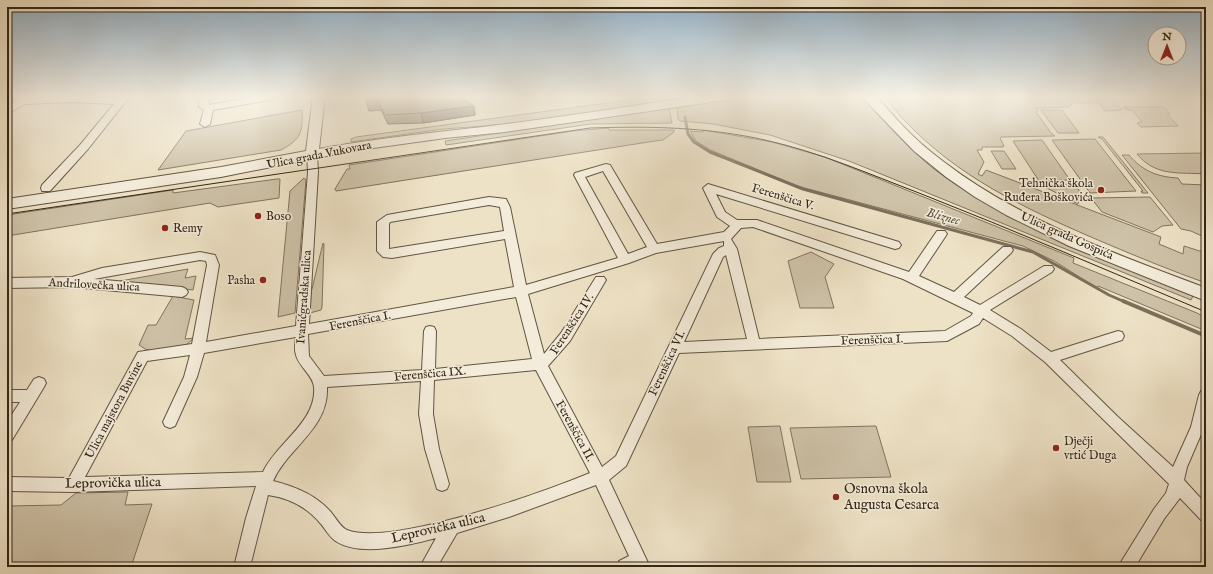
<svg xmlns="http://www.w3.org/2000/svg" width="1213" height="574" font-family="'IM FELL English',serif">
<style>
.green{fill:#cec2a8;stroke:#80745f}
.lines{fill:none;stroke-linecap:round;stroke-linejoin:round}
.stream-far1{stroke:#7c705c;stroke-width:3}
.stream{stroke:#7c705c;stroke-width:4}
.minor-casing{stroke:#615542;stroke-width:2}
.tertiary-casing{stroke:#615542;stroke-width:2}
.minor{fill:#f4ecda;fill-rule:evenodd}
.tertiary{fill:#f4ecda;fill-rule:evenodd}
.tram{stroke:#322616;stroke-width:1}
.wall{fill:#7f7562;stroke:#322616}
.shaded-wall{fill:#685f50;stroke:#322616}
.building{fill:#948872;stroke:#322616}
.poi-dot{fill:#8f2418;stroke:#f4ecda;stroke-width:1.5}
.labels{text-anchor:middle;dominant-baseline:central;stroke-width:3;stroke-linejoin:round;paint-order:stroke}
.street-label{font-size:12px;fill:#322616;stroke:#f4ecda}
.poi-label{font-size:12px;fill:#322616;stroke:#f4ecda;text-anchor:start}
.water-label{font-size:13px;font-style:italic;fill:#5d513f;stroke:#f4ecda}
.near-street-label{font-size:14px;fill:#322616;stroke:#f4ecda}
.near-poi-label{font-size:14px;fill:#322616;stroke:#f4ecda;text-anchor:start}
</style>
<rect width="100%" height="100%" fill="#eee2c6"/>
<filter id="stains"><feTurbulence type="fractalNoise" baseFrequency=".005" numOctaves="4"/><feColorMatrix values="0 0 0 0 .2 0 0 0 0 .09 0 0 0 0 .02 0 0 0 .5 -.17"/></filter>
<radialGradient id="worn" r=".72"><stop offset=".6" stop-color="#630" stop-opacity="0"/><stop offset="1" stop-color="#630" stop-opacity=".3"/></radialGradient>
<g class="green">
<path d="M764,96H857L865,100C887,125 909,149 934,169C1011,227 1104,259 1193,296L1191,300L849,161L770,135L713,124L680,121L678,119L677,105Z"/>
<path d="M887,96H1065L1073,103L1069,107L1036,108L1038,111L1036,112L1051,133L1055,136L1001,137L1000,138L1004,146L1003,147H982V150H977L984,162L978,174L982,176L986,170L1161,237L1159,244L1183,254L1184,246L1206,253V283C1172,271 1138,257 1105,243C1037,214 968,183 915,131C905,121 892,109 887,96Z"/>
<path d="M1069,96H1110L1122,110L1105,111L1099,103H1077Z"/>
<path d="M651,97H662L666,102L511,124L443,129L351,142V139L356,137Z"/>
<path d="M1123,107H1164L1170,114H1167L1178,126L1141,127L1137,123L1142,122L1132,110H1127Z"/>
<path d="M669,108L672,123L591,124L446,145L445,141Z"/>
<path d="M302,110C303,133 301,139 281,150L158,170L186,131Z"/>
<path d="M1041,110H1062L1079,133H1058Z"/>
<path d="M609,128V130H674V132L663,140L655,141L336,191L335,189L347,169H350L349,165L573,131Z"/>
<path d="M703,130L772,142L825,157L1074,258L1073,263L1197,313L1206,318V331L1098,286L1097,288L1054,261L1023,246L797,186L710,150L696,141L690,131L703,132Z"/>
<path d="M1098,137H1103L1148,193H1142L1141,191H1143L1102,139Z"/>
<path d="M1095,139L1136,191L1090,193L1052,140Z"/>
<path d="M1042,140L1070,180L1039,181L1013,141Z"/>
<path d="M991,151H1004L1016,169H1002Z"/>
<path d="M1206,153V174C1179,172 1156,177 1137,154Z"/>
<path d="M1122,155H1129C1142,171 1158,177 1178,178L1182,184L1206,185V238L1191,231L1181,229Z"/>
<path d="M304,178L306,180L295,313L278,317L290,191Z"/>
<path d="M277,179H280L279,198L218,207L210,203L7,236V215L173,190V193Z"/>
<path d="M1075,184L1080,192L1078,204L1041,185Z"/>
<path d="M1150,197L1173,225L1162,226L1153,232L1102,212L1091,198Z"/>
<path d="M323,243L324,244L322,307L321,310L310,313L311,293Z"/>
<path d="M811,252L834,264L825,277L834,308H800L788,261Z"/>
<path d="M188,269L185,278L196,276L193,290L120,281Z"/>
<path d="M173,296L194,300L185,339L194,338L186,345L153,351L145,349L139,345L148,325H156Z"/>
<path d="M780,426L791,482H757L748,427Z"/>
<path d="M876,426L891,477L801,479L790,428Z"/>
<path d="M128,492L125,505L152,504L131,567H7L8,506L61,505L76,493Z"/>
</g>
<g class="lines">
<path class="stream-far1" d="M685,117L688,134L694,142L710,152L803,189L1033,252L1109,295L1125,302"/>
<path class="stream" d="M1123,301L1206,336"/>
<defs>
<g id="minor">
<path d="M22,96H32L30,98L72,96L118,98L120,96H130L88,149L50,191H42L41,188L42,185L80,145L114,104L72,102L25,104L7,114V107Z"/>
<path d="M199,96H209V105L260,96H280L275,99L213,110L210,124L205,127L200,124L204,110L199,107Z"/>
<path d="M312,152L317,155L318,172L309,324L514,287L505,239L392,258L383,257L377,251V222L387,215L489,197L506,199L510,207L526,285L618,258L574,175L575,173L606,164L610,165L657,244L724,232L730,226L717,217L703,188L708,184L899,242L901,245L899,248L895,249L716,194L725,212L737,220H757L909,272L937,231H945L947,234L919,276L954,292L1003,247H1011L1013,250L1011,253L964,297L980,305L1044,266H1052L1054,269L1052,272L990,310L1021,329L1051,352L1118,331L1122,332L1124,336L1122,340L1060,360L1118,417L1173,467L1191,427L1199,395L1201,391L1206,389V423L1187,467L1184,480L1206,504V523L1201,520L1180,498L1164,519L1135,567H1118L1154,509L1166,493L1169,484L1045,362L1012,336L983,318L979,324L947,341L679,353L626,466L609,480L650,567H617L619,561L629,556L596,485L509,517L457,533L437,567H420L436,538C410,545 361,557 337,542C330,538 326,530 321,524C307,507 289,498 268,495L250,567H234L246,518L256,486L73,492L7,491V477L69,478L138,352L192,344L207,265L206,261L200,260L94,279L182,287L186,289L188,292L186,295L182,297L72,287L7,288V278L72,277L102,268L200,252L215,255L219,265L206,342L296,326L308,172L307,155ZM603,171L647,247L628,254L585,177ZM489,205L500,207L504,231L389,249V224L390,222ZM753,227L903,279L973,313L971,316L945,331L759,339L737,249L731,239L741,228ZM724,241V246L719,248L713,254L616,456L602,467L548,366L570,341L606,280L604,277H596L561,333L544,354L528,294L629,263L656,253ZM726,255L747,339L684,342L723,257ZM516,297L532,359L435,369L436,331L434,327L430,326L426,327L424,331L422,370L324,376L309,356L308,334ZM296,337C295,343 294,349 296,355C299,367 313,375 314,387C317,422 276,443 263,472L85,477L147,361L190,355L184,377L163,422L165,426L170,428L175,426L197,377L204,353ZM536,370L590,473C544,492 391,547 347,530C340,527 335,516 329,510C314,494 294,486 273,481C288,447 329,429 327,387L421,381L419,414L425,449L437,489L442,491L447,489L449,484L439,449L433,414L434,380Z"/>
<path d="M39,377L44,379L46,383L44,387L12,440L7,442V422L20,402H7V390H27L34,379Z"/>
</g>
<g id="tertiary">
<path d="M313,96H325L319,149C381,137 444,132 506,124C571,116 636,105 701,96H732L726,100L505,132L445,138L352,151L221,177L7,209V199L221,167L306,151Z"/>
<path d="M861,96L876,97C886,106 893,116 903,126C915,139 929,151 944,162C1021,221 1116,254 1206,288V301L1069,246L1006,215L975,197L946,177L914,151Z"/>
</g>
</defs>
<use href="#minor" class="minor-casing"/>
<use href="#tertiary" class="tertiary-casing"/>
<use href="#minor" class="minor"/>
<use href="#tertiary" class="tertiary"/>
<path class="tram" d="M7,214L590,128C649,126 707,127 765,140C819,152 869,174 919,193C1016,231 1111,272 1206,312"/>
</g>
<path class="wall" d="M366,96L474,106L475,115L423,123L388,124L381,110L369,111Z"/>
<g class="shaded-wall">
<path d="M378,100L381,110L369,111L366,102Z"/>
<path d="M474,106L475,115L423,123L421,113Z"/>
</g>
<path class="building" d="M366,96H459L474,106L421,113L385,115L378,100L366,102Z"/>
<linearGradient id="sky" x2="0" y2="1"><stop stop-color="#91adc2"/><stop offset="0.55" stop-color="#f7f2e5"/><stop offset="1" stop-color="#f7f2e5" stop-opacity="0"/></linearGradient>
<rect width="1213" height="176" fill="url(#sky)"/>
<g class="poi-dot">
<circle cx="1101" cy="190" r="4"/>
<circle cx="258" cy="216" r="4"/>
<circle cx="165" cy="228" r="4"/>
<circle cx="263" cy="280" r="4"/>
<circle cx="1056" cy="448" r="4"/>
<circle cx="836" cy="497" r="4"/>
</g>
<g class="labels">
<g class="street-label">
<text transform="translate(319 155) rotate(-11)">Ulica grada Vukovara</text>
<text transform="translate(783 197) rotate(17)">Ferenščica V.</text>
<text transform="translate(1067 236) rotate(24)">Ulica grada Gospića</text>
<text transform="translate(94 285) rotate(3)">Andrilovečka ulica</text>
<text transform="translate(304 297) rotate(-86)">Ivanićgradska ulica</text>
<text transform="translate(360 321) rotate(-11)">Ferenščica I.</text>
<text transform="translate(572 324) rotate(-57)">Ferenščica IV.</text>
<text transform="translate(872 340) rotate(-2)">Ferenščica I.</text>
<text transform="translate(667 363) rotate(-65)">Ferenščica VI.</text>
<text transform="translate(430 374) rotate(-5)">Ferenščica IX.</text>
<text transform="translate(114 410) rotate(-62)">Ulica majstora Buvine</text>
<text transform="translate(575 431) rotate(61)">Ferenščica II.</text>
</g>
<g class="poi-label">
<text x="1093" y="183" text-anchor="end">Tehnička škola<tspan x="1093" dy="14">Ruđera Boškovića</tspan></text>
<text x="266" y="216">Boso</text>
<text x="173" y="228">Remy</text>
<text x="255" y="280" text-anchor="end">Pasha</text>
<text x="1064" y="441">Dječji<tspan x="1064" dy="14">vrtić Duga</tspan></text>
</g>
<g class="water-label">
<text transform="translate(943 217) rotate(15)">Bliznec</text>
</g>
<g class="near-street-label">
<text transform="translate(113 483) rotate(-1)">Leprovička ulica</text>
<text transform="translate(438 528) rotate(-13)">Leprovička ulica</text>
</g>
<g class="near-poi-label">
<text x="844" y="489">Osnovna škola<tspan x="844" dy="16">Augusta Cesarca</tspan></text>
</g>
</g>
<rect width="1213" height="574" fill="none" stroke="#eee2c6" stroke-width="24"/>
<rect x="8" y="8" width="1197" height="558" fill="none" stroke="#322616" stroke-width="2"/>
<rect x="12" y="12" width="1189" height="550" fill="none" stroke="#322616"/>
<g transform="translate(1167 46)"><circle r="19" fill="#f4ecda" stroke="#a69d8c"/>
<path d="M0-3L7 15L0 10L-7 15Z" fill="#8f2418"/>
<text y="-6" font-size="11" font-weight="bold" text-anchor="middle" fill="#322616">N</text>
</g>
<rect width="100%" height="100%" filter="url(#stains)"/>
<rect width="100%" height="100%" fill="url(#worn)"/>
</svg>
